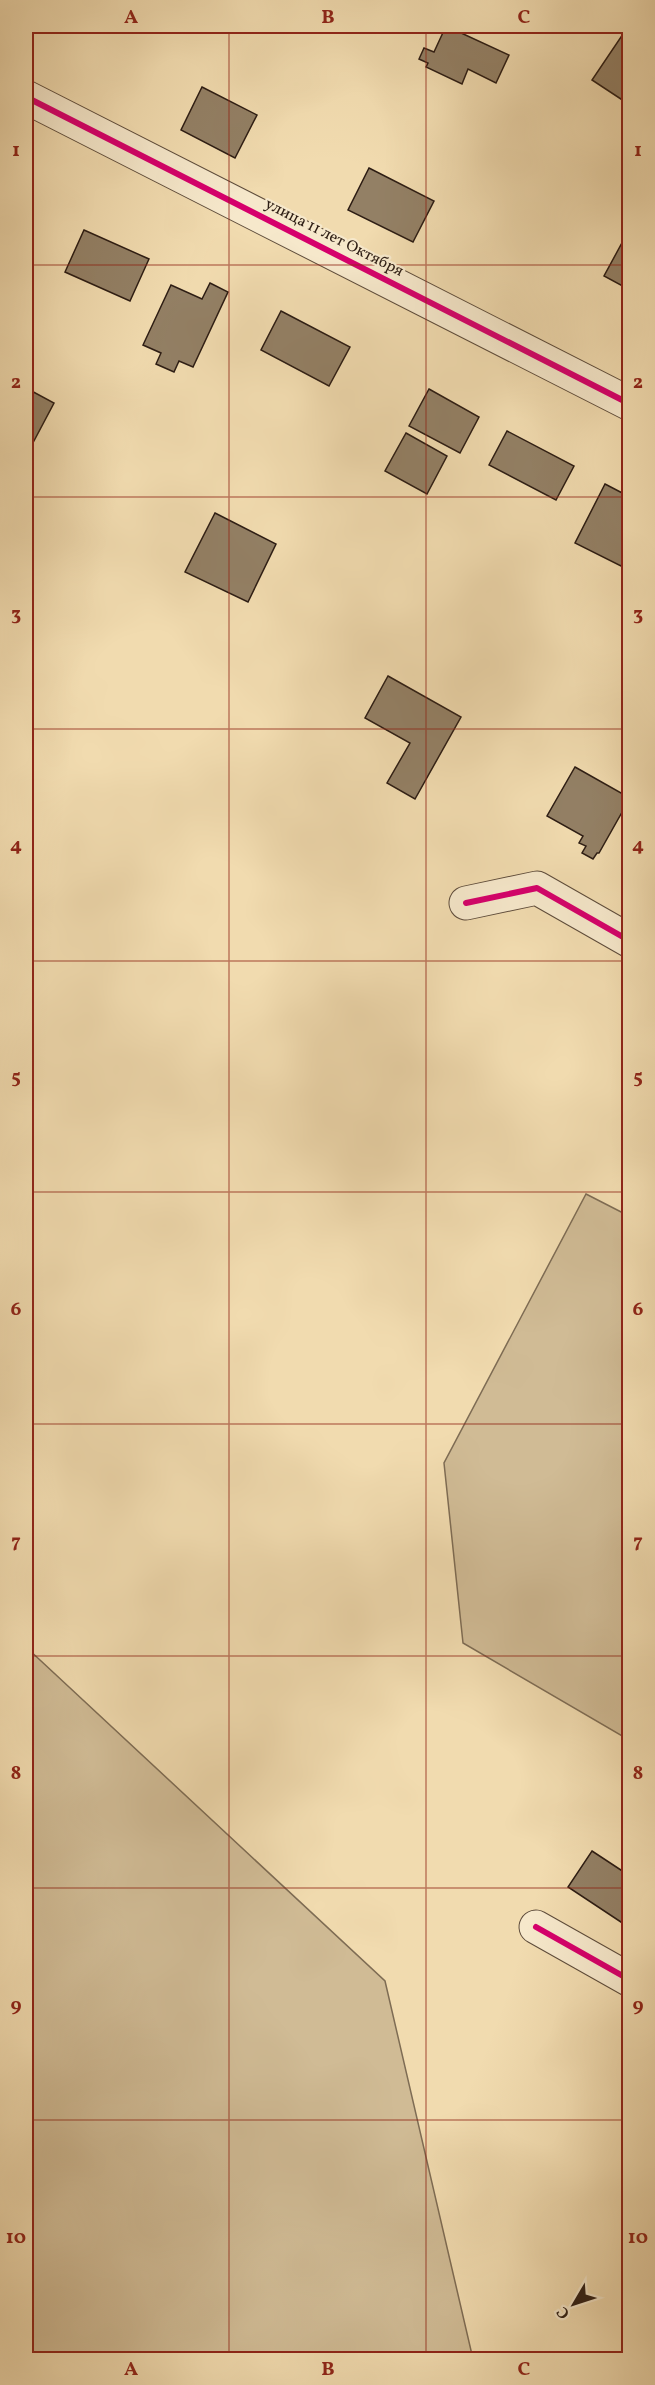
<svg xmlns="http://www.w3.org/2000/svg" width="655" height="2385" font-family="Vollkorn,serif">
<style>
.green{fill:#d0bb95;stroke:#7e6c54;stroke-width:1.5}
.building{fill:#938065;stroke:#2d1d14;stroke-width:1.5}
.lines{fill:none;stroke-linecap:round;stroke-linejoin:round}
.street-casing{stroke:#5e4c3b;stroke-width:35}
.street{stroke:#f6e8cb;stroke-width:33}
.cycleway-casing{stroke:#f6e8cb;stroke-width:10}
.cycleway{stroke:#d6006c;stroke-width:6}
.grid{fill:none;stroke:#8f2418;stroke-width:1.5;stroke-opacity:0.55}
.labels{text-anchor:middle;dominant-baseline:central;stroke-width:4.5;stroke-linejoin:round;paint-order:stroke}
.street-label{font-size:16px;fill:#2d1d14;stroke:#f6e8cb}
.neatline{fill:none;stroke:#8f2418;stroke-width:2}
.grid-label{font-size:20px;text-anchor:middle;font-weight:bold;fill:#8f2418}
</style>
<rect width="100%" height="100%" fill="#f1dbaf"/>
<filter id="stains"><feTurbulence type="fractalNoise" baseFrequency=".00333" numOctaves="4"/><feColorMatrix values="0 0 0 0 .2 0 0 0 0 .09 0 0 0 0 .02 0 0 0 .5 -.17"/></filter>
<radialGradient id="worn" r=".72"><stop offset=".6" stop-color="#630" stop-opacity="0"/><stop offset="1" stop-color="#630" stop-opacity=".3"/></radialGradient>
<g class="green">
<path d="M586,1194L629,1216V1740L463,1643L444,1463Z"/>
<path d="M26,1647L385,1981L473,2359H26Z"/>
</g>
<g class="building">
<path d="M446,26L509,55L496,83L468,69L462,84L426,67L428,63L419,59L424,48L434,52Z"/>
<path d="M625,31L630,34V105L592,80Z"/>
<path d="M202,87L257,115L235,158L181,130Z"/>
<path d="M369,168L434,201L413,242L348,210Z"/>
<path d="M630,228V290L604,276Z"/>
<path d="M84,230L149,259L130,301L65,272Z"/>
<path d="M210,283L228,292L193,367L179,361L174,372L156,364L161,353L143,345L171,285L202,299Z"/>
<path d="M281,311L350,347L329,386L261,350Z"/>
<path d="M26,388L54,403L26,456Z"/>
<path d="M429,389L479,417L460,453L409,426Z"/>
<path d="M507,431L574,466L556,500L489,465Z"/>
<path d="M406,433L447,456L427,494L385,471Z"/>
<path d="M605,484L630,497V549L621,566L575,543Z"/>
<path d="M215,513L276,544L248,602L185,572Z"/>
<path d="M388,676L461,717L415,799L387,783L410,743L365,718Z"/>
<path d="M575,767L630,798L599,853H597L593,859L582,853L586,846L579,843L583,836L547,816Z"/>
<path d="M592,1851L630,1876V1928L568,1887Z"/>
</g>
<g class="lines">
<defs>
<g id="street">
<path d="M26,97L630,404"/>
<path d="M466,903L537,888L630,941"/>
<path d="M536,1927L630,1980"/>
</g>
</defs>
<use href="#street" class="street-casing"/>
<use href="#street" class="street"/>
<defs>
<g id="cycleway">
<path d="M26,97L630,404"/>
<path d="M466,903L537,888L630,941"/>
<path d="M536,1927L630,1980"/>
</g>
</defs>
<use href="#cycleway" class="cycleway-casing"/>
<use href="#cycleway" class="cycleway"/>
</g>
<path class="grid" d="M229,26V2360M426,26V2360M26,265H630M26,497H630M26,729H630M26,961H630M26,1192H630M26,1424H630M26,1656H630M26,1888H630M26,2120H630"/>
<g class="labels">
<g class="street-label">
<text transform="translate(334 238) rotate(27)">улица 11 лет Октября</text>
</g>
</g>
<rect width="655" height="2385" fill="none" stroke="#f1dbaf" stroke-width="66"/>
<g transform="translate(574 2304) rotate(231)" stroke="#f6e8cb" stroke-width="4.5" paint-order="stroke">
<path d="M0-4.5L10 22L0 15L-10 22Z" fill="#2d1d14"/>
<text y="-9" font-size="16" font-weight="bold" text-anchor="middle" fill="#2d1d14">С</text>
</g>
<rect x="33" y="33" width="589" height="2319" class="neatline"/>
<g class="grid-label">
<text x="131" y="23">A</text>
<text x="328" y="23">B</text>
<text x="524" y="23">C</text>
<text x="16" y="156">1</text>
<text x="638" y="156">1</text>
<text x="16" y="388">2</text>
<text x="638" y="388">2</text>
<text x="16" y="620">3</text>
<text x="638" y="620">3</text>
<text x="16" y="851">4</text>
<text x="638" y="851">4</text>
<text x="16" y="1083">5</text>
<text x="638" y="1083">5</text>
<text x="16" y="1315">6</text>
<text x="638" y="1315">6</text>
<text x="16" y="1547">7</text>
<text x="638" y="1547">7</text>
<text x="16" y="1779">8</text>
<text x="638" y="1779">8</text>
<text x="16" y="2011">9</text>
<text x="638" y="2011">9</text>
<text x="16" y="2243">10</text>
<text x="638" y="2243">10</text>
<text x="131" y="2375">A</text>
<text x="328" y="2375">B</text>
<text x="524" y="2375">C</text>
</g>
<rect width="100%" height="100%" filter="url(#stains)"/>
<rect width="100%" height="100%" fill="url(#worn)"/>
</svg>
